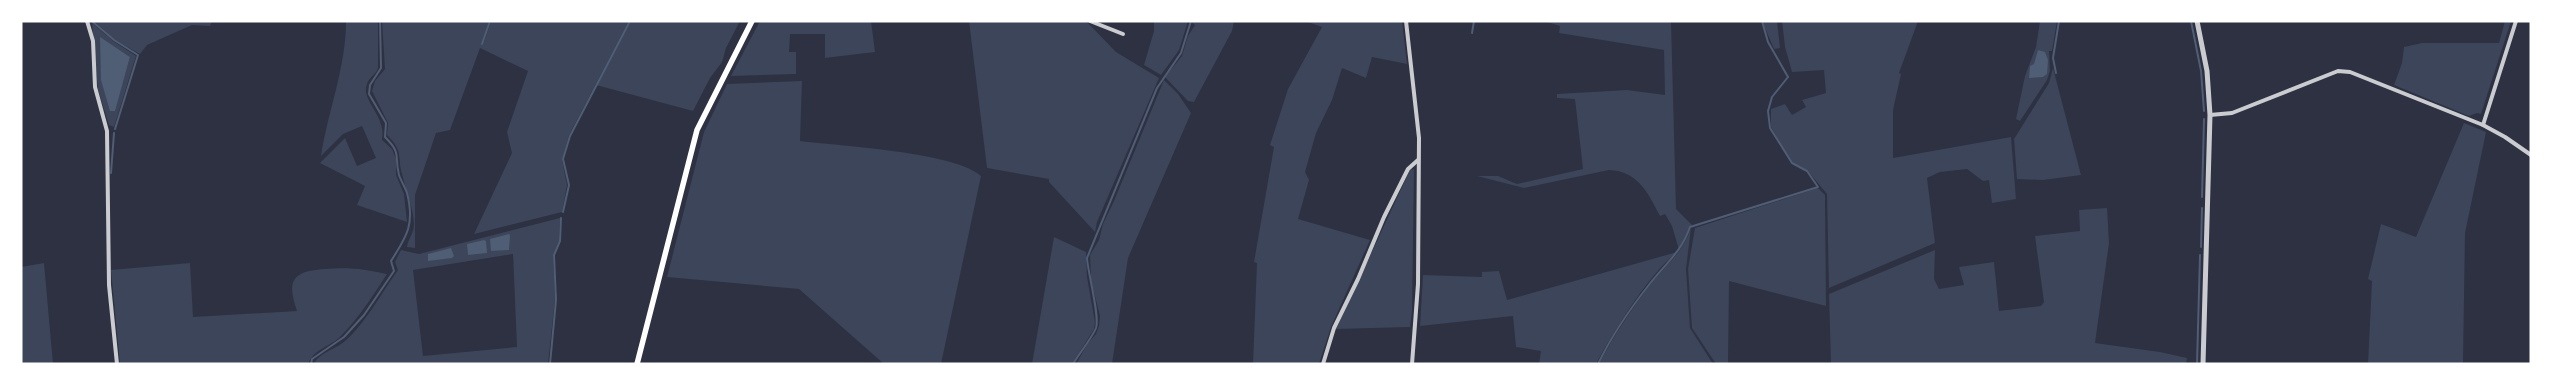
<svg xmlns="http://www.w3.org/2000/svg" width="2552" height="385" font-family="Lato,sans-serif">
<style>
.green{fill:#3c4559;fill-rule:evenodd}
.water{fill:#4f5d75}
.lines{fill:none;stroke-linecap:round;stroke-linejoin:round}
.stream{stroke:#4f5d75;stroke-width:2}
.minor{stroke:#caccd0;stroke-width:4}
.tertiary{stroke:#caccd0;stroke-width:5}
.secondary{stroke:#fff;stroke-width:5.5}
</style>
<rect width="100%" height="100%" fill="#2d3142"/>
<g class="green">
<path d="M94,21H212L210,26L192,25L147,45L140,54L115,40Z"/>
<path d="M346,21H378V68C376,75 369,77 367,84C360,100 387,116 382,140L392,149L396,159V175L404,194L407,222L357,205L365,186L320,163L345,138L357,166L376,158L362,126L343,134L321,156C328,110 346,68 346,21Z"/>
<path d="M382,21H489L483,45L491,21H629L569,135L562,160L567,185L562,212L474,234L512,153L507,132L528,71L480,48L450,130L436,133L415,195V248L407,247C408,239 414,233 414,224C413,206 406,191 402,174C397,156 404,152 387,135L388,123L372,91L375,81L385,69Z"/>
<path d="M631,21H740L726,48L722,62L710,78L693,111L596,85Z"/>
<path d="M760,21H871L875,52L825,58V34H790L789,52H796V74L731,76Z"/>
<path d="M969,21H1083L1088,23L1116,52L1159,78L1097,222L1095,232L1049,182V179L987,168Z"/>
<path d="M1154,21H1188L1179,50L1161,75L1144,65L1154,31Z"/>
<path d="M1190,21H1234L1232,31L1194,102L1188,101L1165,77L1182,56L1188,36L1195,25Z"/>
<path d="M1305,21H1402L1407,64L1372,57L1366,78L1342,68L1332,100L1316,133L1305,172L1309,180L1298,219L1370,240L1331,327L1319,364H1253L1257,263L1254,262L1274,147L1270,145L1288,89L1322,27Z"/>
<path d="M1544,21H1671L1676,209L1692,225L1679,250L1672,226L1665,214L1660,216C1648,193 1638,171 1609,170L1524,188L1477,176H1498L1517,184L1583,169L1575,99L1557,98V94L1627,90L1665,95L1664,50L1559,33L1560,26Z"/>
<path d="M1762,21H1777L1780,48L1774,49Z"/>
<path d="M1782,21H1918L1899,73L1901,74L1893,110V158L2011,137L2016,199L1992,203L1989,180L1983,181L1967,169L1940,172L1927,178L1935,243L1829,288L1827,194L1807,170L1793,163L1785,152L1771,127V109L1785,104L1792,115L1806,107L1802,100L1826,93L1824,70L1792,72L1785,47Z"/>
<path d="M2040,21H2057L2052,51H2049L2050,71L2047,80L2020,121L2016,119L2025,76L2036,47Z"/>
<path d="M2505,21H2511L2481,114L2477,113L2469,116L2394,85L2402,63L2404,47L2422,43H2499Z"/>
<path d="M92,23L113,41L136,56L114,127L109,125L98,90ZM100,38L130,57L120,92Z"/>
<path d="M2053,68L2081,175L2043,180L2017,179L2014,139L2049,83Z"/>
<path d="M1164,80L1178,94L1191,113L1128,258L1112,364H1076L1088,343L1096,334L1099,326L1100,316L1091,280L1090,255L1099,240L1103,224L1114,201Z"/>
<path d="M802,81L800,141C840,146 955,152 981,176L941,364H884L799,289L667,277L704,132L727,84Z"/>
<path d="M2464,123L2486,132L2465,233L2463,364H2368L2372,281L2368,279L2381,224L2416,237Z"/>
<path d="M1414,169L1412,311L1410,327L1336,329L1410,170Z"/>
<path d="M1818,188L1825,195L1826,306L1729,281L1728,364H1716L1692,328L1688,269L1695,228Z"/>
<path d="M2107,208L2109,243L2095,343L2160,352L2187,358L2186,364H1831L1829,294L1935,250L1934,279L1939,289L1964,285L1959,267L1994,262L1999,311L2041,306L2044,302L2035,236L2080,231L2079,210Z"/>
<path d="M560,218L559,241L553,255L555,299L548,364H314C318,353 336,349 345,341C365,324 382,292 398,270L395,262L401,250L419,254ZM513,254L517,347L423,356L413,270Z"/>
<path d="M1691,228L1686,269L1690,328L1713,364H1599C1613,337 1631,310 1649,286C1664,267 1683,253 1691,228Z"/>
<path d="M1054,237L1086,252L1087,277L1095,322L1094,329L1072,364H1032Z"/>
<path d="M1677,252C1649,274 1613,332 1596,364H1539L1541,351L1516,347L1513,316L1420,326L1423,275L1482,277V272L1499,271L1507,300Z"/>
<path d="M44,263L53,364H21V267Z"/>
<path d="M190,263L193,317L297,311C286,280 293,271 325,269C350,267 363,269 387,274C373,296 358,319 340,337C329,347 314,349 308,364H120L111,270Z"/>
</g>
<g class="water">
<path d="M100,37L130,57L115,111H110L101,80Z"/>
<path d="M2038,50L2045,52L2048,60L2047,74L2043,77L2029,78L2030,66L2034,64Z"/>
<path d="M509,234L510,235L509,250L491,251L490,239Z"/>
<path d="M484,240L486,241L487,253L468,255L467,244Z"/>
<path d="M451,248L454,256L452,258L428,261V254Z"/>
</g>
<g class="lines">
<g class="stream">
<path d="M2191,21L2201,71L2204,111"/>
<path d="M93,22L114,40L138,55L115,129"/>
<path d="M1472,33L1474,21"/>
<path d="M482,44L490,21"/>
<path d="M2056,73L2053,58L2059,21"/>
<path d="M111,173L114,133"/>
<path d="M2202,197L2204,119"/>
<path d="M563,212L569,185L563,159L570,136L630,21"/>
<path d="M2201,247L2202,208"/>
<path d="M311,364L312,359L344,337L364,315L394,271L391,261C407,236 415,224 407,193C405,187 401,181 399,175C394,155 402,154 385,137L386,123L369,94L370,85L381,68L380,21"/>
<path d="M550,364L556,300L554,255L560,241L561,218"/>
<path d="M1073,364C1079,354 1093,336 1096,328C1100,316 1088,274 1087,258L1157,88L1181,53L1191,21"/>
<path d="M1598,364C1611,337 1630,309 1648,286C1663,266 1682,252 1690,227L1818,187L1807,171L1792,163L1770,128L1768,111L1772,97L1788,77L1768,42L1762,21"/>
<path d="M2197,364L2200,255"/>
</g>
<g class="minor">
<path d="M87,21L93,41L95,87L107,131L109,285L117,364"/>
<path d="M1090,21L1123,34"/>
<path d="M1406,21L1419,138L1418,284L1412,364"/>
<path d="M2210,115L2232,113L2338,71L2350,72L2483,125L2505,137L2531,155"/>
<path d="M2483,125L2516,21"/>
<path d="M1323,364L1334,328L1358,279L1384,217L1408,169L1418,160"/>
</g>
<path class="tertiary" d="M2197,21L2207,71L2210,115L2203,364"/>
<path class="secondary" d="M637,364L697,130L752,21"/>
</g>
<rect width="2552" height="385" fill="none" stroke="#ffffff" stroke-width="45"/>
</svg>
